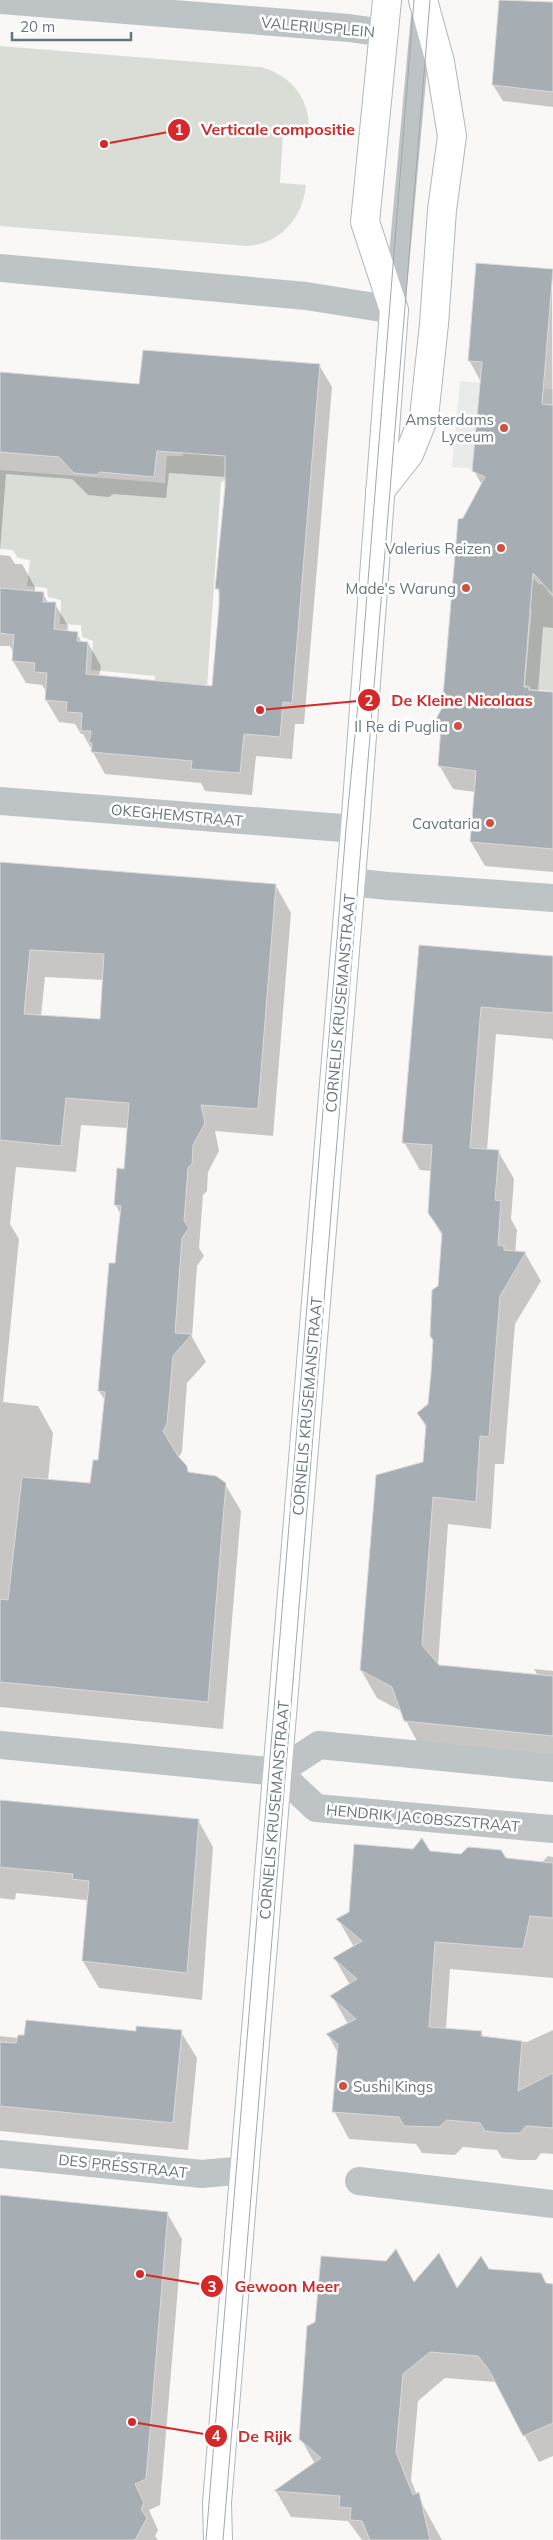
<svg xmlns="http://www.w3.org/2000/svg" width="553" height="2540" font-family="Mulish,sans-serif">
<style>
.built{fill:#e9eaea}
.green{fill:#d9ddd6}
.shadow{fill:#0003;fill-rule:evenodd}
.building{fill:#a6aeb3;stroke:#dadad9;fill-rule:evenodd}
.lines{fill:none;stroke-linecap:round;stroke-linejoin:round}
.secondary-casing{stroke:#b1b7bb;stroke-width:30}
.lane{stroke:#bec3c6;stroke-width:21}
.street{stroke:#bec3c6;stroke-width:28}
.secondary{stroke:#fff;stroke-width:28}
.tram{stroke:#a1a8ac;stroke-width:1}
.poi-dot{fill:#d1513e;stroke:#fff;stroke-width:2}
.labels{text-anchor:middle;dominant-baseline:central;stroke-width:5;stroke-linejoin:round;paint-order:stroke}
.street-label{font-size:15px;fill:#66767e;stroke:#fff}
.poi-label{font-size:15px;fill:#66767e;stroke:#fff;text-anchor:end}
.leader{fill:none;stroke:#d62828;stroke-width:2}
.callout-dot{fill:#d62828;stroke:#fff;stroke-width:2}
.mark-label{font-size:15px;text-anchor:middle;font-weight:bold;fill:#fff}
.callout-label{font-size:16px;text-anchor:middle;font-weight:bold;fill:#d62828;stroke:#fff;stroke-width:5;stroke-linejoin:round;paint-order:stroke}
</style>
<rect width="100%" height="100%" fill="#f9f8f7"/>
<path class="built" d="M460,381L553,389V475L452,467Z"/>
<g class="green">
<path d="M0,46L260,67C293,75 311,101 309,134L283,133L280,183L306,185C303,217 281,244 247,246L0,226Z"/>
<path d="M227,438L234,472L221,483L207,687L154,708L155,676L91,670L93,641L82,637L81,625L60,624L61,600L48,597L47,588L27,586L30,560L18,558L13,550L0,549V470L165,483L167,456H182L187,447Z"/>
<path d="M531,577L539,584L548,585V592L553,597V691L530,689V686L525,685L532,609L525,608Z"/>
</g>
<g class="shadow">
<path d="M504,0L553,3V107L503,101L493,85Z"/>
<path d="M552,270L553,628L543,627L538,692L553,693V872L485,866L471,842L475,792L453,789L439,765L464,519L482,485L474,471L481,382L469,360Z"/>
<path d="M319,365L332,387L304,724H295L292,759L256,756L252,795L205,791L201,783L105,774L83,734H81L75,724L59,722L46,700L47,693L42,685L26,683L13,661L14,654L10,646H0V555L10,556L15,564H22L35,587V593H43L48,603L55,604L68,626L67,632L77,633L82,643H88L101,666L99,677L213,687L220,594L217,588L226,477L169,473L166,498L113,494L109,497L88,495L72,479L6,474L0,551V374L141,385Z"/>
<path d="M0,863L276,886L291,913L273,1136L215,1131L219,1151L208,1172L207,1191L203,1195L199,1248L204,1256L197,1266L192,1337L206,1362L187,1383L182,1452L178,1458L190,1474L225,1484L241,1511L223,1729L0,1707ZM45,977L104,980L101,1021L41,1016ZM81,1125L128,1128L125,1170L115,1204L121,1215L99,1391L106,1402L100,1461L91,1484L48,1480L53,1433L38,1406L3,1402L19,1239L10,1224L16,1167L76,1172Z"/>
<path d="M420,947L553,957V1041L552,1039L496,1034L487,1150L498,1151L514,1179L511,1219L517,1230L515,1253H525L541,1281L515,1324L504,1464H495L491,1529L448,1524L438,1665L538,1676L534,1669L553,1671V1762L421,1749L401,1711L377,1698L361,1670L424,1463L427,1429L418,1413L429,1404L443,1237L429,1213L432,1171L420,1170L404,1142Z"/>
<path d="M0,1801L198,1820L213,1847L202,2000L99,1988L83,1961L88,1904L86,1900L16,1893L15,1900L0,1898Z"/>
<path d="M429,1852L541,1863L548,1856L553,1857V1978L450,1969L446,2029L481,2032L484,2038L527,2042L553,2030V2154L541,2153L536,2160H519L502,2158L497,2150L463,2147L455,2155L422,2153L416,2144L349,2139L334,2111L338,2053L328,2035L348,2024L332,1996L350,1985L335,1959L354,1947L338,1919L350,1912Z"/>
<path d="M181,2032L197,2058L188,2150L0,2131V2036L18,2038Z"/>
<path d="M0,2196L167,2213L182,2239L160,2505L149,2510L158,2530L155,2536L158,2540H0Z"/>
<path d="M438,2255L458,2289L488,2270L553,2288V2456L539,2462L495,2382L445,2378L418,2401L411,2480L417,2495L442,2540H362L348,2521L291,2517L276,2491L315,2464L301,2439L415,2284Z"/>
</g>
<g class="building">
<path d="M499,0L553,2V92L492,85Z"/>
<path d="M476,263L553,269L542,404L553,405V595L533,573L524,687H529V690L553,692V849L470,842L476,771L438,766L441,727L436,719L442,708L458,519L463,518L485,477L472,471L482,362L468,361Z"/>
<path d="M143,350L320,364L292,703L283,702L280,737L244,734L240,773L191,769L192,761L91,752L92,743H89L91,731H81L82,713L66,712L67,702L45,700L47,673L34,672L35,663L12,661L14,635L0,633V588L44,592L43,602H56L54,629L78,632L77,641L88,642L86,674L212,686L219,605V589H215L225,487V456L157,451L154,477L100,472L96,475L74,473L59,457L0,452V372L139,384Z"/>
<path d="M0,862L276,884L258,1109L201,1105L205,1123L193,1145L192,1164L188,1168L184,1221L189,1228L182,1238L175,1333L192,1334L173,1356L167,1424L163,1431L178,1456L187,1466L188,1472L216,1476L226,1483L208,1702L0,1682V1599L8,1600L22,1477L90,1483L93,1460H98L105,1392L98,1391L109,1263H115L118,1233L121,1206L114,1205L117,1168L124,1169L129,1103L66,1098L61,1146L0,1140ZM30,950L104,954L100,1019L24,1014Z"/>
<path d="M419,945L553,956V1013L481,1007L470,1148L499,1150L495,1200L501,1201L498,1245L504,1246V1250L526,1252L500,1296L489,1437L480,1436L476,1502L433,1497L422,1645L439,1665L553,1676V1736L404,1721L392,1687L360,1670L376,1475L423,1462L426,1425L417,1413L428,1404L431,1373L433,1340L430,1336L432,1290L438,1286L442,1233L428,1213L432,1145L402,1143Z"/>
<path d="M0,1800L199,1819L187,1973L82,1961L89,1881L72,1879L73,1874L0,1867Z"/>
<path d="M422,1838L430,1851L461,1854L468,1847L501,1850L506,1858L553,1863V1918L530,1916L523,1949L435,1942L429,2027L482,2031L481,2036L522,2041L518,2091L553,2073V2128L526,2126L520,2133H503L485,2131L480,2123L447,2120L439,2127L404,2126L399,2117L332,2112L338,2044L326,2034L356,2019L330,1996L357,1979L333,1958L362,1941L336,1919L349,1912L354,1844L413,1849Z"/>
<path d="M26,2020L136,2031V2026L182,2030L173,2123L0,2106V2042L16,2043L18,2035H24Z"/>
<path d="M0,2195L168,2212L146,2479L135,2484L144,2503L141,2509L147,2518L135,2540H0Z"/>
<path d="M396,2249L414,2282L439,2253L457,2288L481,2256L489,2269L541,2273L546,2283L553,2284V2423L523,2436L489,2370L478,2356L430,2352L403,2374L396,2452L413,2495L419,2492L430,2540H370L362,2521L350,2520L351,2508L339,2507L340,2496L274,2491L321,2458L299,2439L307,2326L315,2322L321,2256L386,2261Z"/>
</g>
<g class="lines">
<defs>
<g id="secondary">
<path d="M380,491L409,454L424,417L434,324L442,210L452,136L440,62L423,0"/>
<path d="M218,2540L217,2503L355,829L394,310L365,222L387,0"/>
</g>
</defs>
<use href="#secondary" class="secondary-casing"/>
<path class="lane" d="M395,304L422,9"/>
<g class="street">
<path d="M0,0L349,28L384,33"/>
<path d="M0,268L306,296L394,310"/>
<path d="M0,801L355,829"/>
<path d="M350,882L388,886L553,898"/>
<path d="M0,1745L278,1772L316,1808L553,1829"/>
<path d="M278,1772L319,1745L553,1768"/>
<path d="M0,2154L202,2174L245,2170"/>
<path d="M359,2181L553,2204"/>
</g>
<use href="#secondary" class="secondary"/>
<g class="tram">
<path d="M206,2540L346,829L360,683L414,0"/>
<path d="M223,2540L430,0"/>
</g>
</g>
<g class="poi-dot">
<circle cx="504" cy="428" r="5"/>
<circle cx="501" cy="548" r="5"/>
<circle cx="466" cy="588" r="5"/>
<circle cx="458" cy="726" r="5"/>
<circle cx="490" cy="823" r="5"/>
<circle cx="343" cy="2086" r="5"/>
</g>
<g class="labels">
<g class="street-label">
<text transform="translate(318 27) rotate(5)">VALERIUSPLEIN</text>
<text transform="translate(177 815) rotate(5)">OKEGHEMSTRAAT</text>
<text transform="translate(340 1003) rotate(-85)">CORNELIS KRUSEMANSTRAAT</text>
<text transform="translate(307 1406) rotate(-85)">CORNELIS KRUSEMANSTRAAT</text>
<text transform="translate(274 1810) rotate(-85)">CORNELIS KRUSEMANSTRAAT</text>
<text transform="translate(423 1818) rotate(5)">HENDRIK JACOBSZSTRAAT</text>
<text transform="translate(123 2166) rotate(6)">DES PRÉSSTRAAT</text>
</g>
<g class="poi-label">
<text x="494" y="419">Amsterdams<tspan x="494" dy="17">Lyceum</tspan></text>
<text x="491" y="548">Valerius Reizen</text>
<text x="456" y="588">Made's Warung</text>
<text x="448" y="726">Il Re di Puglia</text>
<text x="480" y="823">Cavataria</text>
<text x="353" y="2086" text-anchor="start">Sushi Kings</text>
</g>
</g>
<path class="leader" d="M104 144L179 130M260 710L369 700M140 2274L212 2286M132 2422L216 2436"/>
<g class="callout-dot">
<circle cx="104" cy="144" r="5"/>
<circle cx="260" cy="710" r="5"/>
<circle cx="140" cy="2274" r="5"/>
<circle cx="132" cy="2422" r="5"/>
<circle cx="179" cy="130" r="12"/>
<circle cx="369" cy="700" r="12"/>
<circle cx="212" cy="2286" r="12"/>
<circle cx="216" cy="2436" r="12"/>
</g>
<g class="mark-label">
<text x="179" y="135">1</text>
<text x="369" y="706">2</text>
<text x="212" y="2292">3</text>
<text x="216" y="2441">4</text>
</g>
<g class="callout-label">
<text x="278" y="135">Verticale compositie</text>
<text x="462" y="706">De Kleine Nicolaas</text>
<text x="287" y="2292">Gewoon Meer</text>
<text x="265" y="2442">De Rijk</text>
</g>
<path d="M12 32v8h119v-8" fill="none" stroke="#66767e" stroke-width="2.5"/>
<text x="20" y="32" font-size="15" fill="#66767e" stroke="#ffffff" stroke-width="4" paint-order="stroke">20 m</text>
</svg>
